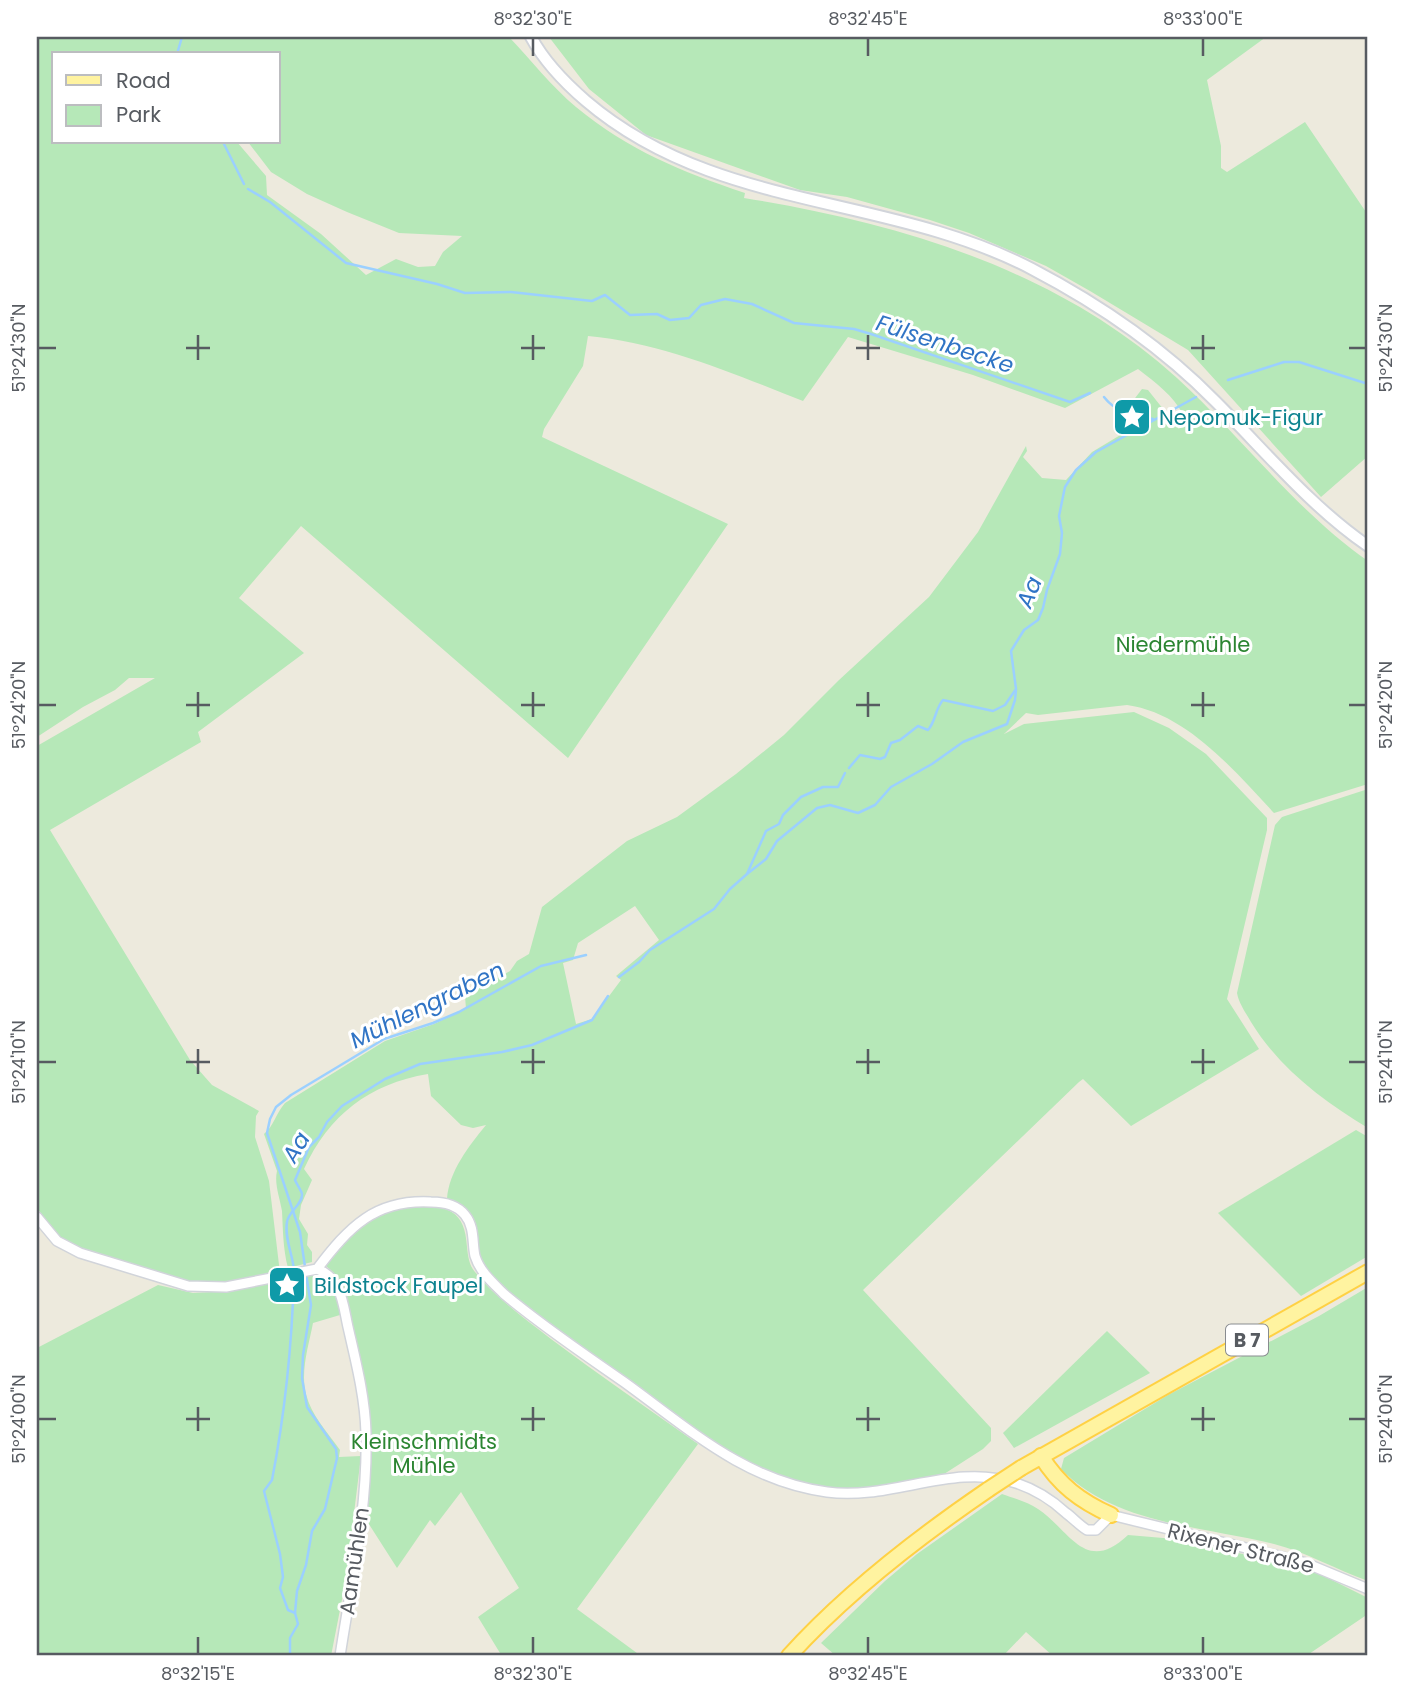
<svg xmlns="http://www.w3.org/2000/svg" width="1405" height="1693" font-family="Poppins,sans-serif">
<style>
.green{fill:#b6e8b8;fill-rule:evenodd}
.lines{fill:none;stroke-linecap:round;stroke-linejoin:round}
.stream{stroke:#9bd0ff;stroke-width:2.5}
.minor-casing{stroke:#d1d4da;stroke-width:12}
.tertiary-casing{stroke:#d1d4da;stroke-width:14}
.primary-casing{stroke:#ffd144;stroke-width:18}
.minor{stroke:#fff;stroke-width:9}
.tertiary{stroke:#fff;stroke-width:10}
.primary{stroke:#fff3a0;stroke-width:14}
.primary-bridge-casing{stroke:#ffd144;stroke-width:18;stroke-linecap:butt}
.primary-bridge{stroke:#fff3a0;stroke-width:14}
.ticks{fill:none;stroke:#575b61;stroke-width:2.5}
.labels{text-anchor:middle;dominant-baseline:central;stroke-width:6;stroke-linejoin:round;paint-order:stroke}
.shield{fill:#fff;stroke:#898c90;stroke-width:2}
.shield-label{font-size:19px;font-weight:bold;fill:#575b61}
.culture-label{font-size:21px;fill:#0d838f;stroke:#fff;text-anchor:start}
.park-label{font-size:21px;fill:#2b8531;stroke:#fff}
.street-label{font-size:21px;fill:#575b61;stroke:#fff}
.water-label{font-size:23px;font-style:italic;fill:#3074c5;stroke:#fff}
.neatline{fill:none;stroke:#575b61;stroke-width:2.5}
.ticks-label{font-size:18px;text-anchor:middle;fill:#575b61}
</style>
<rect width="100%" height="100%" fill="#edeadd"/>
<g class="green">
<path d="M37,37H509C531,60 552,87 576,107C630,151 680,171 745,193L744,198C900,223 1058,270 1177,378C1243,438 1295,510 1368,561V784L1274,813C1235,771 1186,713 1127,705L1038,715L1026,713L1004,734L1024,724L1134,712L1169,728L1206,754L1267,818V830L1227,999L1259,1049L1131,1126L1083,1079L1079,1082L863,1290L991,1428V1441L983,1449L941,1476L892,1485L837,1491L784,1480L729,1456L516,1302L484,1267L478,1255L475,1229L456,1204L447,1199C449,1171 469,1146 486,1125L473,1128L461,1125L431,1096L428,1074C369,1084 329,1115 304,1169L312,1180L301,1205L299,1219L308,1234L307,1245L312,1252V1262L288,1268C283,1249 283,1230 282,1211C280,1198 274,1184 277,1171L264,1134C274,1126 276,1113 285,1103L385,1041L434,1024L466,1009L465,996L510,971L517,961L529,954L542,907L627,841L677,817L736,774L784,735L839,680L929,597L978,532L1026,446L1027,451L1023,457L1042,478L1066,480L1092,452L1137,425L1122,415L1142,389L1148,390L1179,429L1184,416C1173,395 1156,383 1138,369L1065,408L973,375L848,337L803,401C734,374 663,343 588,336L583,366L544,429L542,437L728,524L568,758L301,526L239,598L304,653L198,732L201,742L50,830L190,1060L212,1085L259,1111L256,1116L255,1137L269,1181L280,1273L227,1283H194L82,1249L59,1238L37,1208V746L155,678H129L115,690L83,707L37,737ZM54,54H278V142H248L271,172L307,194L347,212L399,233L462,236L443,252L435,266L418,267L396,259L366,275L321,234L267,195L266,176L237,142H54ZM635,906L659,940L616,976L621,980L592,1019L576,1024L563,963L573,960L578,943Z"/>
<path d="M549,37H1266L1207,80L1221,146V168L1227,172L1305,122L1368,215V456L1321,497L1188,350L1090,291L1046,266L969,233L930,220L847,197L800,190L646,135L589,89Z"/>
<path d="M1368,789V1128C1323,1101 1279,1068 1251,1022C1246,1013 1239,1004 1237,993L1275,825L1282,817Z"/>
<path d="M1356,1130L1368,1137V1256L1301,1296L1218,1213Z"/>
<path d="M414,1205C448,1206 465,1210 467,1247C468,1256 469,1265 475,1272C496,1298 524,1318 551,1339C599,1375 649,1409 698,1444L577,1609L641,1656H496L500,1653L478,1617L519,1588L461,1492L435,1526L430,1520L397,1568L365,1518L369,1445L350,1319L338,1277L324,1264C357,1226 363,1214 414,1205Z"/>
<path d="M318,1273C332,1284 339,1297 340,1315L313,1323C309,1344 300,1372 306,1394C311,1415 328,1433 340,1450L339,1457L361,1456L346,1579L331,1656H37V1543L39,1532L37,1525V1348L158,1285L193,1293L228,1291Z"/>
<path d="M1368,1287V1581C1337,1570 1306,1552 1274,1544C1203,1526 1115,1525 1061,1469L1064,1458L1168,1395L1319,1316Z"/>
<path d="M1107,1331L1150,1373L1014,1448L1003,1433Z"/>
<path d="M1002,1494C1013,1498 1028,1502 1038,1509C1069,1529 1085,1576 1128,1535L1175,1539L1310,1569L1368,1598V1614L1306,1656H1053L1026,1632L1003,1656H836L821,1643L885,1581L917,1554Z"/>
</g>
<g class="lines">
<g class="stream">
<path d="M177,54L182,37"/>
<path d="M223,142L244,184"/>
<path d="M248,189L270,202L346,263L437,284L465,293L511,292L592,301L605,295L630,315L657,314L670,320L689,318L701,305L725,299L752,304L794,323L854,329L871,334L1070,402L1090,393"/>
<path d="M1228,380L1284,362H1299L1368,384"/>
<path d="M1104,397C1116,413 1134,415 1153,419"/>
<path d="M849,768L860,755L880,759L885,757L891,743L900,740L918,726L928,730C936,721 935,709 943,700L993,711L1005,705L1016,689L1011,651L1024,630L1038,620L1043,608L1047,590L1060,554L1062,533L1059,516L1065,487L1076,470L1096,452L1196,397"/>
<path d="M747,874L766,859L777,841L817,808L830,805L858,813L875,805L891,787L932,764L963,742L1007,724L1015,700L1016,690"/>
<path d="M619,977L639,962L650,950L714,909L730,889L747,874L766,831L779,824L783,815L801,797L823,787H838L845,773"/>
<path d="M305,1267L300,1232L267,1133L270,1119L276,1107L291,1095L384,1039L433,1023L459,1012L541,966L586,955"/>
<path d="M295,1613L297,1591L306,1565L312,1531L325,1509L337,1458L336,1449L307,1407L302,1378L303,1355L311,1305L306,1274"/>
<path d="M290,1656V1638L298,1624L295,1613L288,1610L280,1588L283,1577L280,1554L264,1491L272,1480C285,1413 292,1344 294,1275C295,1258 284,1241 287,1222C288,1212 303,1204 302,1194C301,1190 297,1185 295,1180L309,1147L319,1137L327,1122L342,1106L385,1079L420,1064L502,1052L532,1045L592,1020L608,996"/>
</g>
<defs>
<g id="minor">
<path d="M37,1217L57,1241L80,1253L188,1286L226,1287L317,1269C349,1227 375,1199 431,1202C444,1202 457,1205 465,1215C475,1227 472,1243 475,1256C480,1272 493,1283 504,1294C542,1326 584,1354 624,1382C689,1429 745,1481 827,1492C891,1501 953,1462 1016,1483C1034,1489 1052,1500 1066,1513C1073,1518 1079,1525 1087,1530H1096L1111,1515L1303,1562L1368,1589"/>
<path d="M317,1269C342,1278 343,1305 348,1327C356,1362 365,1397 366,1433C368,1508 351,1583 340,1656"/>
</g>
<path id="tertiary" d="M531,37C544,61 565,83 586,101C716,212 887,193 1032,269C1099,304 1162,347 1215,401C1265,451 1310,506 1368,546"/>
<g id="primary">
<path d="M1041,1456C1059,1485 1080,1501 1111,1515"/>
<path d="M1021,1468L1368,1272"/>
<path d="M789,1656C845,1594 920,1536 989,1489"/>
</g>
</defs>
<use href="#minor" class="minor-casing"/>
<use href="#tertiary" class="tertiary-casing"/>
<use href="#primary" class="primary-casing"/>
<use href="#minor" class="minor"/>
<use href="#tertiary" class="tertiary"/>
<use href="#primary" class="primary"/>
<defs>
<path id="primary-bridge" d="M989,1489L1021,1468"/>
</defs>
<use href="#primary-bridge" class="primary-bridge-casing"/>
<use href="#primary-bridge" class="primary-bridge"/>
</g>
<path class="ticks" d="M533,38V56M868,38V56M1203,38V56M198,335V360M533,335V360M868,335V360M1203,335V360M38,348H56M186,348H210M521,348H545M856,348H880M1191,348H1215M1349,348H1366M198,692V717M533,692V717M868,692V717M1203,692V717M38,705H56M186,705H210M521,705H545M856,705H880M1191,705H1215M1349,705H1366M198,1049V1074M533,1049V1074M868,1049V1074M1203,1049V1074M38,1062H56M186,1062H210M521,1062H545M856,1062H880M1191,1062H1215M1349,1062H1366M198,1407V1431M533,1407V1431M868,1407V1431M1203,1407V1431M38,1419H56M186,1419H210M521,1419H545M856,1419H880M1191,1419H1215M1349,1419H1366M198,1637V1654M533,1637V1654M868,1637V1654M1203,1637V1654"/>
<defs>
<symbol id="sight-square" viewBox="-11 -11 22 22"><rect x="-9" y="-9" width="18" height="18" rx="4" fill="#0f9aa8" stroke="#fff"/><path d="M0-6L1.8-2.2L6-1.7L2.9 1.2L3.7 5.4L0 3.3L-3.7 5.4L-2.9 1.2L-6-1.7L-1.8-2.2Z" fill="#fff"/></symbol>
</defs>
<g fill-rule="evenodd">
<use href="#sight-square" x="1110" y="395" width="44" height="44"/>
<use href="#sight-square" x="265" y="1263" width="44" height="44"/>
</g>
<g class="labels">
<rect class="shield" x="1226" y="1324.5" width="42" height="31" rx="5"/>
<g class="shield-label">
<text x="1247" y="1340">B 7</text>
</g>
<g class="culture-label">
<text x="1159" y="417">Nepomuk-Figur</text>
<text x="314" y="1285">Bildstock Faupel</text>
</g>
<g class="park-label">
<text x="1183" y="644">Niedermühle</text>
<text x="424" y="1441">Kleinschmidts<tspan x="424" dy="24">Mühle</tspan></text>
</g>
<g class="street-label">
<text transform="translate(1241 1548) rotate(14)">Rixener Straße</text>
<text transform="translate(354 1561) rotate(-82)">Aamühlen</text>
</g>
<g class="water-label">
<text transform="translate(945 344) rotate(18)">Fülsenbecke</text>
<text transform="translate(1029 592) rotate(-68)">Aa</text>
<text transform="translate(427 1005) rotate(-26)">Mühlengraben</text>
<text transform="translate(296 1147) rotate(-59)">Aa</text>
</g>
</g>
<rect width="1405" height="1693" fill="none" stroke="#ffffff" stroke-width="77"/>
<rect x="52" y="52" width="228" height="91" fill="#ffffff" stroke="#bcbdc0" stroke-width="2"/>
<rect x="66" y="75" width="35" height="10" fill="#fff3a0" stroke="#bcbdc0" stroke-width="2"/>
<text x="116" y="88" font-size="21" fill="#575b61">Road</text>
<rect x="66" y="105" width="35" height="21" fill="#b6e8b8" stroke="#bcbdc0" stroke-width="2"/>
<text x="116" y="122" font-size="21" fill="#575b61">Park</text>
<rect x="38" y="38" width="1328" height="1616" class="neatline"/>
<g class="ticks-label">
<text x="533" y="25">8°32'30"E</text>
<text x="868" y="25">8°32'45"E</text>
<text x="1203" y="25">8°33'00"E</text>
<text transform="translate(19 348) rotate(-90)" y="6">51°24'30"N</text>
<text transform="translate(1386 348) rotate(-90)" y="6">51°24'30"N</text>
<text transform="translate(19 705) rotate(-90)" y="6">51°24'20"N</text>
<text transform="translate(1386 705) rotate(-90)" y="6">51°24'20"N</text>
<text transform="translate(19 1062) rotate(-90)" y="6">51°24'10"N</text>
<text transform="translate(1386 1062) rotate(-90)" y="6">51°24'10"N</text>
<text transform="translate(19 1419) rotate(-90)" y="6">51°24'00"N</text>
<text transform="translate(1386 1419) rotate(-90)" y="6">51°24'00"N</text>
<text x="198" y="1680">8°32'15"E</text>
<text x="533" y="1680">8°32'30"E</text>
<text x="868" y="1680">8°32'45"E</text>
<text x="1203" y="1680">8°33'00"E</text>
</g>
</svg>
